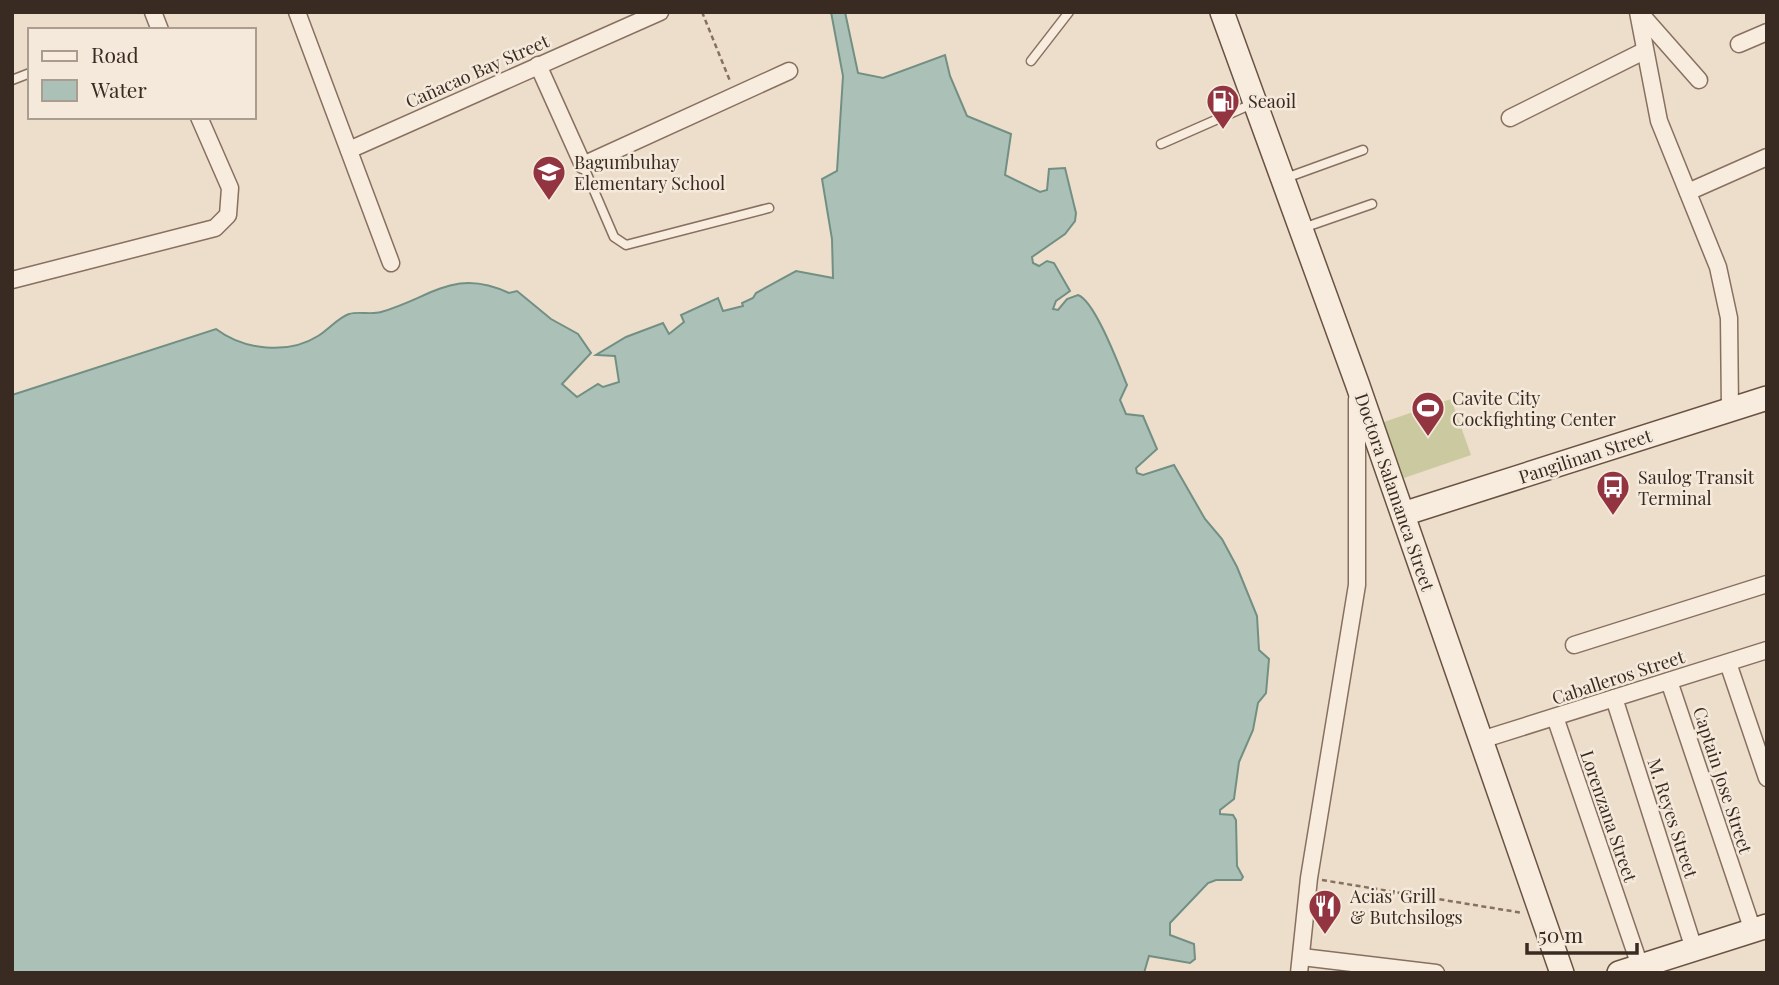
<svg xmlns="http://www.w3.org/2000/svg" width="1779" height="985" font-family="'Playfair Display',serif">
<style>
.green{fill:#cac99f}
.water{fill:#abc1b8;stroke:#728f84;stroke-width:2}
.lines{fill:none;stroke-linecap:round;stroke-linejoin:round}
.lane-casing{stroke:#887060;stroke-width:11}
.street-casing{stroke:#887060;stroke-width:19}
.secondary-casing{stroke:#6a5243;stroke-width:26}
.path{stroke:#887060;stroke-width:2.5;stroke-dasharray:5 3.5;stroke-linecap:butt}
.lane{stroke:#f7ecde;stroke-width:8}
.street{stroke:#f7ecde;stroke-width:16}
.secondary{stroke:#f7ecde;stroke-width:23}
.labels{text-anchor:middle;dominant-baseline:central;stroke-width:5;stroke-linejoin:round;paint-order:stroke}
.street-label{font-size:18px;fill:#3a2b22;stroke:#f4e9da}
.poi-label{font-size:18px;fill:#3a2b22;stroke:#f4e9da;text-anchor:start}
</style>
<rect width="100%" height="100%" fill="#ecdecb"/>
<path class="green" d="M1451,399L1471,455L1404,478L1384,422Z"/>
<path class="water" d="M831,12H845L858,73L883,78L945,55L950,76L967,116L1011,134L1005,175L1040,192L1047,190L1049,169L1065,168L1076,213L1075,221L1065,234L1032,257L1033,263L1039,266L1047,261L1054,263L1070,291L1056,301L1053,309L1058,310L1067,299L1078,295C1095,301 1119,366 1127,385L1120,400L1126,414L1143,416L1157,449L1136,468L1137,473L1143,475L1174,465L1205,519L1222,539L1237,567L1257,616L1259,650L1269,659L1266,693L1258,703L1253,730L1239,762L1234,799L1220,810V814L1233,815L1236,820L1237,866L1243,877L1241,880H1216L1208,883L1170,923V935L1194,944L1195,959L1190,963L1149,956L1144,973H12V395L216,329C244,350 288,355 318,336C328,330 339,317 349,314C359,311 371,315 381,312C431,298 454,267 509,293L517,291L551,319L578,334L591,353L562,384L577,397L598,384L603,387L619,382L615,356L596,355L626,337L663,323L669,334L684,322L681,315L718,298L723,311L743,306L742,303L753,298L756,293L796,271L833,278L832,239L822,179L837,171L843,76Z"/>
<g class="lines">
<defs>
<g id="lane">
<path d="M1031,61L1069,12"/>
<path d="M12,80L30,73"/>
<path d="M1161,144L1252,104"/>
<path d="M583,165L614,237L626,245L769,208"/>
<path d="M1283,179L1363,150"/>
<path d="M1303,228L1372,204"/>
</g>
<g id="street">
<path d="M153,12L160,30"/>
<path d="M297,12L391,263"/>
<path d="M1638,12L1659,121L1718,267L1729,318L1730,410"/>
<path d="M1639,12L1699,80"/>
<path d="M1739,44L1767,32"/>
<path d="M538,65L583,165L789,71"/>
<path d="M1510,118L1644,51"/>
<path d="M349,150L660,12"/>
<path d="M1688,192L1767,157"/>
<path d="M12,280L215,228L228,215L230,188L199,117"/>
<path d="M1574,645L1767,584"/>
<path d="M1728,663L1767,778"/>
<path d="M1669,681L1753,931"/>
<path d="M1614,698L1694,949"/>
<path d="M1555,717L1640,966"/>
<path d="M1481,740L1767,650"/>
<path d="M1302,957L1436,973"/>
<path d="M1299,973L1309,878L1357,585V399"/>
</g>
<g id="secondary">
<path d="M1222,12L1357,383L1562,973"/>
<path d="M1403,514L1767,398"/>
<path d="M1619,973L1767,926"/>
</g>
</defs>
<use href="#lane" class="lane-casing"/>
<use href="#street" class="street-casing"/>
<use href="#secondary" class="secondary-casing"/>
<g class="path">
<path d="M702,12L730,81"/>
<path d="M1322,880L1523,913"/>
</g>
<use href="#lane" class="lane"/>
<use href="#street" class="street"/>
<use href="#secondary" class="secondary"/>
</g>
<defs>
<symbol id="fuel-pin" viewBox="-11 -11 22 30"><path d="M0 17L-7.5 6A9.5 9.5 0 1 1 7.5 6Z" fill="#923541" stroke="#f4e9da"/><path d="M-5.5-6h7V0h2V4h1.3V-2.5L3-4.5l.8-.8L6-3V5H2.5V1h-1V6h-7ZM-4.2-4.7v3.2H.2V-4.7Z" fill="#fff"/></symbol>
<symbol id="school-pin" viewBox="-11 -11 22 30"><path d="M0 17L-7.5 6A9.5 9.5 0 1 1 7.5 6Z" fill="#923541" stroke="#f4e9da"/><path d="M0-5L7-2L0 1L-7-2ZM-4 1L0 2.5L4 1V4Q0 6-4 4Z" fill="#fff"/></symbol>
<symbol id="stadium-pin" viewBox="-11 -11 22 30"><path d="M0 17L-7.5 6A9.5 9.5 0 1 1 7.5 6Z" fill="#923541" stroke="#f4e9da"/><path d="M0-5a6.5 5 0 1 0 0 10a6.5 5 0 1 0 0-10ZM-3.5-1.8h7v3.6h-7Z" fill="#fff"/></symbol>
<symbol id="bus-pin" viewBox="-11 -11 22 30"><path d="M0 17L-7.5 6A9.5 9.5 0 1 1 7.5 6Z" fill="#923541" stroke="#f4e9da"/><path d="M-5-6H5V4H4V6H2V4H-2V6H-4V4H-5ZM-3.5-4V0h7V-4ZM-3.5 1.2v1.5H-2V1.2ZM2 1.2v1.5H3.5V1.2Z" fill="#fff"/></symbol>
<symbol id="restaurant-pin" viewBox="-11 -11 22 30"><path d="M0 17L-7.5 6A9.5 9.5 0 1 1 7.5 6Z" fill="#923541" stroke="#f4e9da"/><path d="M-5-6h1v4h1v-4h1v4h1v-4h1v5L-1.5 .5V6h-2V.5L-5-1ZM5-6V6H3V1.5H1.5Q1.5-4 5-6Z" fill="#fff"/></symbol>
</defs>
<g fill-rule="evenodd">
<use href="#fuel-pin" x="1204" y="82" width="38" height="52"/>
<use href="#school-pin" x="530" y="153" width="38" height="52"/>
<use href="#stadium-pin" x="1409" y="389" width="38" height="52"/>
<use href="#bus-pin" x="1594" y="468" width="38" height="52"/>
<use href="#restaurant-pin" x="1306" y="887" width="38" height="52"/>
</g>
<g class="labels">
<g class="street-label">
<text transform="translate(477 71) rotate(-24)">Cañacao Bay Street</text>
<text transform="translate(1585 456) rotate(-18)">Pangilinan Street</text>
<text transform="translate(1395 492) rotate(71)">Doctora Salamanca Street</text>
<text transform="translate(1618 677) rotate(-18)">Caballeros Street</text>
<text transform="translate(1723 780) rotate(72)">Captain Jose Street</text>
<text transform="translate(1609 816) rotate(71)">Lorenzana Street</text>
<text transform="translate(1673 818) rotate(72)">M. Reyes Street</text>
</g>
<g class="poi-label">
<text x="1248" y="101">Seaoil</text>
<text x="574" y="162">Bagumbuhay<tspan x="574" dy="21">Elementary School</tspan></text>
<text x="1452" y="398">Cavite City<tspan x="1452" dy="21">Cockfighting Center</tspan></text>
<text x="1638" y="477">Saulog Transit<tspan x="1638" dy="21">Terminal</tspan></text>
<text x="1350" y="896">Acias' Grill<tspan x="1350" dy="21">&amp; Butchsilogs</tspan></text>
</g>
</g>
<rect width="1779" height="985" fill="none" stroke="#3a2b22" stroke-width="28"/>
<rect x="28" y="28" width="228" height="91" fill="#f4e9da" stroke="#aa9d90" stroke-width="2"/>
<rect x="42" y="51" width="35" height="10" fill="#f7ecde" stroke="#aa9d90" stroke-width="2"/>
<text x="91" y="63" font-size="21" fill="#3a2b22">Road</text>
<rect x="42" y="80" width="35" height="21" fill="#abc1b8" stroke="#aa9d90" stroke-width="2"/>
<text x="91" y="98" font-size="21" fill="#3a2b22">Water</text>
<path d="M1527 943v10h110v-10" fill="none" stroke="#3a2b22" stroke-width="3.5"/>
<text x="1538" y="943" font-size="21" fill="#3a2b22" stroke="#f4e9da" stroke-width="5" paint-order="stroke">50 m</text>
</svg>
